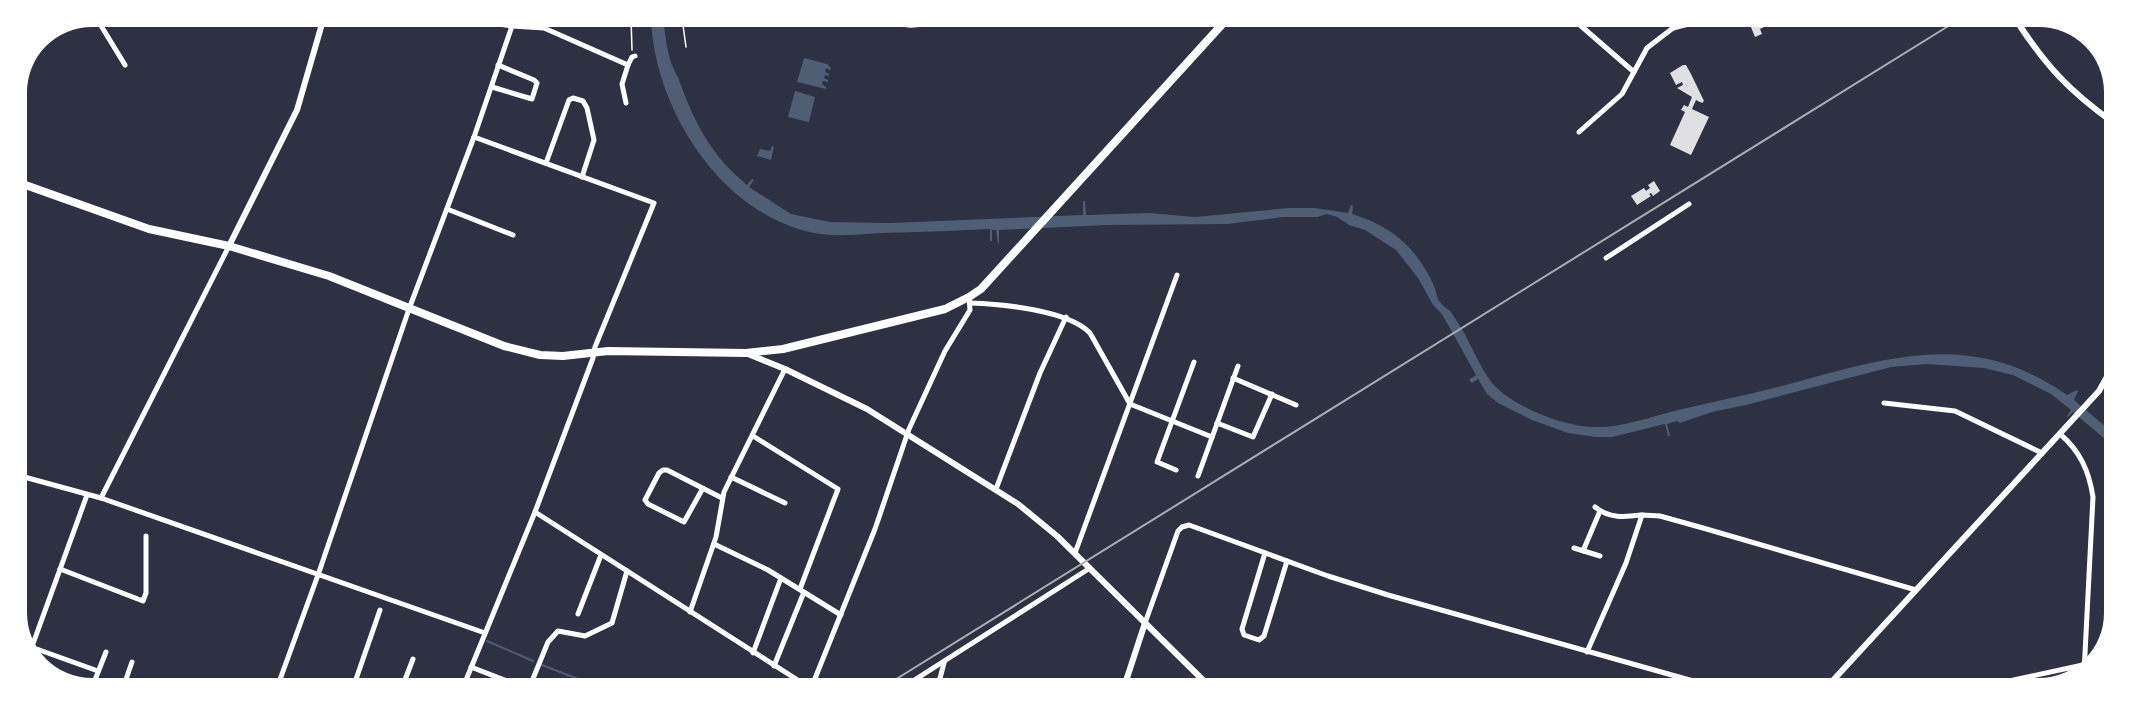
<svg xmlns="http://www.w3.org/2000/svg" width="2131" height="705" font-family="'Fira Sans',sans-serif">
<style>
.water{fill:#4f5d75}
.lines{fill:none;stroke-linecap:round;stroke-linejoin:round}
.stream{stroke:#4f5d75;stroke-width:2}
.building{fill:#e0e0e3}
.path{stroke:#fff;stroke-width:1.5}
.minor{stroke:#fff;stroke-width:5}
.tertiary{stroke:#fff;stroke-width:6}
.trunk{stroke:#fff;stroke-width:8}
.rail{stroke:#abadb3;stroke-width:2}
</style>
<rect width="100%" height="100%" fill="#2d3142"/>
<g class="water">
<path d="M651,18H663C665,31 666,46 670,59C672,67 676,73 679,80C695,124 711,155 747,185L752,179L754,180L749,187L791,214L830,222L891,223L1083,215V201H1085L1086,215L1149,213L1195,217L1289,208H1315L1348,213L1351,205L1353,206L1352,214C1392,226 1417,248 1434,286C1436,290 1436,295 1438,299C1441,305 1447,308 1451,312C1455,318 1459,325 1463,331C1472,347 1479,364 1489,379C1506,403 1553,422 1581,426C1614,431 1646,418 1678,410C1715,401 1752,394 1789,384C1891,357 1972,329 2067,395L2077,390L2078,391L2074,400L2112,432V445L2073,412L2068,417L2067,416L2071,410L2051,394L2013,375L1984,368L1927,364L1891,367L1746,405L1712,412L1680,423L1677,421L1667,424L1670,436H1668L1665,424L1612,437H1596L1568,433L1532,420L1498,403L1487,394L1478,379L1472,383L1469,380L1476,375L1442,314L1433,305L1418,278L1396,250L1365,230L1349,225L1337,217L1327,214L1317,217H1283L1227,224L1106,225L999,230V244L998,243L996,230H992V241H990V229C953,231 917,232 880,233C861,234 840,237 821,234C724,220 654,110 651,18Z"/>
<path d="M804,58L827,64L831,68L830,70L826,68L825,72L829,74V76L825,75L824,78L828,80V82L823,81L822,84L826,87V89L797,82Z"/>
<path d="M795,91L815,97L809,122L788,117Z"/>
<path d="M772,146L774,147L771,160L757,156L760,149L770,151Z"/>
</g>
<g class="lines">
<g class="stream">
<path d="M487,641L533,661"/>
<path d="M542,665L596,686"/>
</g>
</g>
<g class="building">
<path d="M1748,20H1761L1764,27L1760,29L1762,34L1755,37Z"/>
<path d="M1683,65H1686L1691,74L1704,101L1702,103L1696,100L1692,109L1709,117L1691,155L1670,145L1685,112L1681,110L1684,105L1688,107L1692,97L1677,88L1683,85L1682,82L1676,85L1670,73Z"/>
<path d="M1654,181L1660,191L1653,196L1651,193L1649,194L1651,196L1637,205L1631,196L1644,188L1646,191L1650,188L1648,185Z"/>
</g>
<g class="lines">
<g class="path">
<path d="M631,18L632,50"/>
<path d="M682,18L686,47"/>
<path d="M831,18L911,27L1008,18"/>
</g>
<g class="minor">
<path d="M90,17L100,24L125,65"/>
<path d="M453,17L512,26L544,28L628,65L622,84L626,103"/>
<path d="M1573,19L1634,72"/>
<path d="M1669,20L1673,28"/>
<path d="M1673,28L1704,20"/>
<path d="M628,65L632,57L635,56"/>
<path d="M492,87L532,99L537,83L534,80L498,65"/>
<path d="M1579,132L1622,94L1647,48L1673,28L1677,20"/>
<path d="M546,163L569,100L573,98L583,101L587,108L594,140L582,177"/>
<path d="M447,209L513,235"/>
<path d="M1606,258L1689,204"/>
<path d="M970,303C1001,304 1068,310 1090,333L1130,404L1212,437"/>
<path d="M1233,378L1296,405"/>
<path d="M1884,403L1955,411L2042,453"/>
<path d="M1217,423L1253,437L1272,394"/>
<path d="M2060,434C2080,451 2089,471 2093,497L2084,673"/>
<path d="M753,436L838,489L800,589"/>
<path d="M1176,470L1157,462L1194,362"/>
<path d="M17,475L101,498L485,633"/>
<path d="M1198,476L1238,366"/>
<path d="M731,477L785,503"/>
<path d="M703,488L684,522L648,504L645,500L659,473L663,470H667L722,498"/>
<path d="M996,489L1040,373L1066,317"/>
<path d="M101,498L229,246"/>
<path d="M1595,507C1610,519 1625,517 1642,515"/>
<path d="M535,512L807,686"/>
<path d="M714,544L768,570L841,615"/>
<path d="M1574,548L1600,556"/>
<path d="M1583,551L1600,511"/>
<path d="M1075,553L1177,275"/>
<path d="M1265,553L1242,629L1244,635L1259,640L1264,636L1287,561"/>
<path d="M60,569L143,601L146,593V536"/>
<path d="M690,612L716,537L724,492L785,369"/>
<path d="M578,614L601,555"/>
<path d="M1145,623L1178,531L1182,527L1189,525L1328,576L1388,595L1718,688"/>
<path d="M31,647L98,671"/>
<path d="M30,652L87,495"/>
<path d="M1587,652L1626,563L1642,515L1660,516L1703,528L1916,590"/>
<path d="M753,653L781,578"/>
<path d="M774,666L804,592"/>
<path d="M471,667L517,685"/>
<path d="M93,685L106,652"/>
<path d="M124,685L132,662"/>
<path d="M278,685L318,575L409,309L474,137L512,26"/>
<path d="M354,685L380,610"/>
<path d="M403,685L413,659"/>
<path d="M464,685L535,512L593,358L595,347L654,203L474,137"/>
<path d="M530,686L548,642L558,631L585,636L612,623L627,571"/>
<path d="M812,686L875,529L909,429L945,351L970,310L969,297"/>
<path d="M905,686L1090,568"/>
<path d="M938,686L944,663"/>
<path d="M1977,688L2092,663"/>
</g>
<g class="tertiary">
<path d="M2016,20C2046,66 2069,91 2114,123"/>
<path d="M229,246L297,110L324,17"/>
<path d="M748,354L785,369L867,409L1018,504L1057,536L1210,687"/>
<path d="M1124,687L1145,623"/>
<path d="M1826,688L2099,391L2112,368"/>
</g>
<path class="trunk" d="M17,182L149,229L229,246L329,276L504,346L540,355L563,356L608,351L746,353L783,349L945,309L969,297L981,289L1227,19"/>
<path class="rail" d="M885,686L1958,20"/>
</g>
<path d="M0 0H2131V705H0ZM92 27H2039A65 65 0 0 1 2104 92V613A65 65 0 0 1 2039 678H92A65 65 0 0 1 27 613V92A65 65 0 0 1 92 27Z" fill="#fff" fill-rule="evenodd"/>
</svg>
